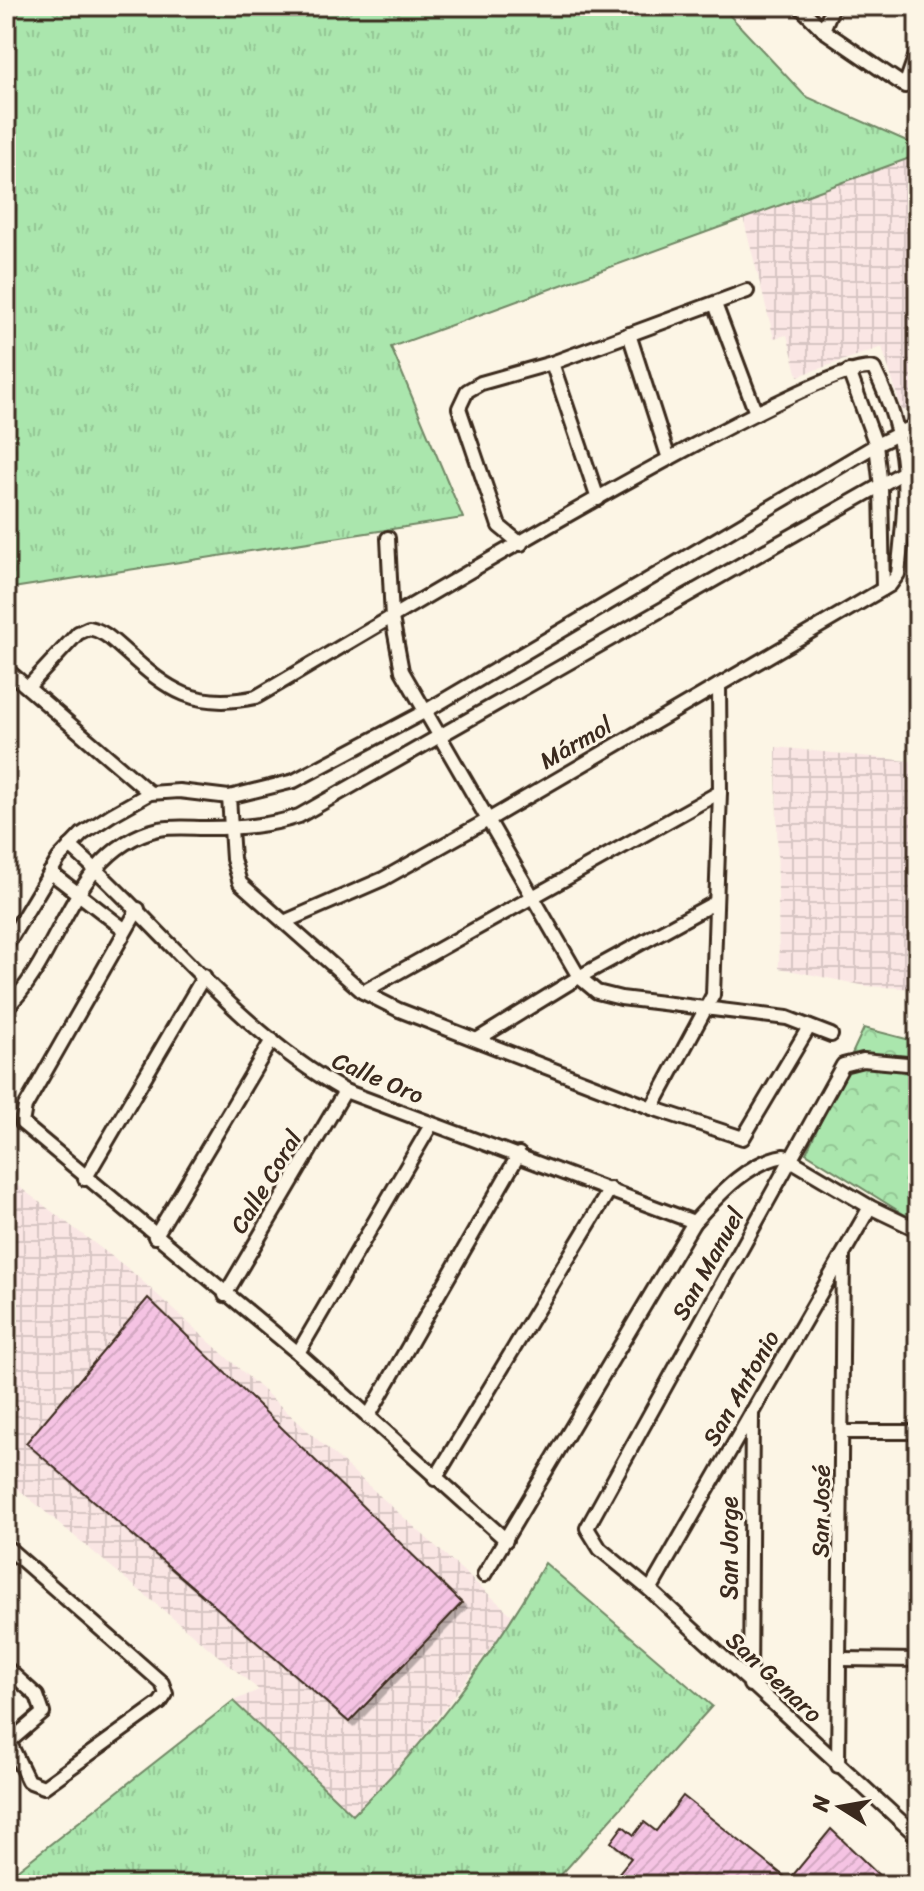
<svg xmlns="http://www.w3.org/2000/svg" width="924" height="1891" font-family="Sriracha,sans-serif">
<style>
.industrial{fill:url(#industrial-grid)}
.grass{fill:url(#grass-tufts);stroke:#728866;stroke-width:2}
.forest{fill:url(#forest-crowns);stroke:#728866;stroke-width:2}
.building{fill:url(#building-hatch);stroke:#3b2a1e;stroke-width:2;filter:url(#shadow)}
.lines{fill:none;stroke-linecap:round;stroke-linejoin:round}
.minor-casing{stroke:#3b2a1e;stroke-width:18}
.minor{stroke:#fcf5e5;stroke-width:12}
.labels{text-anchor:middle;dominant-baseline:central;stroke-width:6;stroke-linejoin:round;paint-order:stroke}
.street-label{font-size:24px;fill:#3b2a1e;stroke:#fcf5e5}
</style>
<defs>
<pattern id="industrial-grid" width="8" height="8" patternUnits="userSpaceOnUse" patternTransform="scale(2)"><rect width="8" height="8" fill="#fae6e4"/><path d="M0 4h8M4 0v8" fill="none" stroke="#d7c5c3"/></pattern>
<pattern id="grass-tufts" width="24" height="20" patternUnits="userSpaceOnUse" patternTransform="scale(2)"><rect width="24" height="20" fill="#aae6ad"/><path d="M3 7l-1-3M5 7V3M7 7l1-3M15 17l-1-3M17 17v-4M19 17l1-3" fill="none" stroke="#93c594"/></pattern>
<pattern id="forest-crowns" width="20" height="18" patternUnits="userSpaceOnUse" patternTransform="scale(2)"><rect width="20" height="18" fill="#aae6ad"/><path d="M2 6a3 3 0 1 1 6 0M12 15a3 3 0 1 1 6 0" fill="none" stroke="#93c594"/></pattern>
<pattern id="building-hatch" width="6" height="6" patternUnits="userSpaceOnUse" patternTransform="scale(2)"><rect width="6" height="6" fill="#f5c3e3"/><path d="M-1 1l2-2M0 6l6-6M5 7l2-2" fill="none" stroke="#d3a8c2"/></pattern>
<filter id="shadow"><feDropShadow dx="4.5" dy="4.5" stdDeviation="0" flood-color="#0004"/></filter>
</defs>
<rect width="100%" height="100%" fill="#fcf5e5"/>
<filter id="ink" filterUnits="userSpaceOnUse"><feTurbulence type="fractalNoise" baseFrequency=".0125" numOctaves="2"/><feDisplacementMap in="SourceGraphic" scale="16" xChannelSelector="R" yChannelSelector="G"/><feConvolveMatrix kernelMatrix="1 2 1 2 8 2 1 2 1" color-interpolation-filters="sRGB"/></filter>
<g filter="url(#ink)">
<g class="industrial">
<path d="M721,132L918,146V406L902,411L882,347L798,376L787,335L774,338Z"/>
<path d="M776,747L918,762V989L866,986L779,968Z"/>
<path d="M6,1177L130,1270L514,1617L394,1775L524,1885H272L352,1815L233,1701L259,1690L6,1479Z"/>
</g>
<g class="grass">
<path d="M6,6H721L805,96L918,146V155L391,347L463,518L6,589Z"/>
<path d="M545,1563L712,1706L552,1885H6V1879L233,1701L353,1815C427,1743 494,1654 545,1563Z"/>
</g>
<path class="forest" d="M864,1028L918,1042V1223L806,1153Z"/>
<g class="building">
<path d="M148,1298L462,1603L349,1722L26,1443Z"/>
<path d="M683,1796L789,1880L831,1829L889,1885H609L631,1858L611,1842L623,1826L634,1835L644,1822L656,1831Z"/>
</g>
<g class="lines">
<defs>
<g id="minor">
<path d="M799,6L823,30L905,86L918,49"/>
<path d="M823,30L833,6"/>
<path d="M715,304L756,413"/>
<path d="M629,334L669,459"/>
<path d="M552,363L598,499"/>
<path d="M849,371L876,445L881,487L883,589"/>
<path d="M388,538L392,618L402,671L579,977L597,992L621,998L787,1018L831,1035"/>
<path d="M521,544L499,526L496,517L459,408L467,391L481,383L552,363L747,291"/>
<path d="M6,669L150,793"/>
<path d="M28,687L78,633L89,628C105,631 114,642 126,652C169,691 195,710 256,697C329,655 831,350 874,369C912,446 907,491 898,574L890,585L488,820L383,879L284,922"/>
<path d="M229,797L233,859L240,883L363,992L399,1010L652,1108L743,1138L809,1027"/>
<path d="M70,846C161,926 238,1032 345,1091L694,1222"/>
<path d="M50,872L124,929"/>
<path d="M138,909L25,1107L22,1123L298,1353L506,1540"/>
<path d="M6,946L59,858L82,834L111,815L150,793L179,791L229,797L294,781L424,712L876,445L918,424"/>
<path d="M363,992L720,792"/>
<path d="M6,1008C62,956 72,849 159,829C174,826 192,828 208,828C240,828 269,826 299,816L918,464"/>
<path d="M478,1039L579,977L716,902"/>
<path d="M918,1065L863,1060L843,1065L587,1528L600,1549L650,1590L918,1837"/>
<path d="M652,1108L713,995L720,792L719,685"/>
<path d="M85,1179L204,976"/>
<path d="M155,1237L272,1040"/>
<path d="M225,1295L345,1091"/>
<path d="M298,1353L431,1125"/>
<path d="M368,1417L519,1154"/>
<path d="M844,1432H918"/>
<path d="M435,1479L610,1189"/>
<path d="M6,1546L162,1683L166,1694L160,1703L44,1787L28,1781L6,1735"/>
<path d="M484,1575L694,1222C718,1196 747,1162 784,1156L870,1207L918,1230"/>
<path d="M650,1590L870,1207"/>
<path d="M842,1659L918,1660"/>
<path d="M6,1668L37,1696L43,1713L9,1742"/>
<path d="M750,1685L752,1412"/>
<path d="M838,1766L843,1255"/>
</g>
</defs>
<use href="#minor" class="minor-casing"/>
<use href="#minor" class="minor"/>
</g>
</g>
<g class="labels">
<g class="street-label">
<text transform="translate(576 743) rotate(-30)">Mármol</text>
<text transform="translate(378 1078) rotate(23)">Calle Oro</text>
<text transform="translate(266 1182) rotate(-59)">Calle Coral</text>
<text transform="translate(708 1264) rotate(-61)">San Manuel</text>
<text transform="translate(741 1388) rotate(-60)">San Antonio</text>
<text transform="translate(821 1511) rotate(-89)">San José</text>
<text transform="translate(729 1548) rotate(-90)">San Jorge</text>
<text transform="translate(774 1677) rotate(43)">San Genaro</text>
</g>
</g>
<rect width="924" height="1891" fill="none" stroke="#fcf5e5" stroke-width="32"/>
<rect x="16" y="16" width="892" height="1859" fill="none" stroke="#3b2a1e" stroke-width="3" filter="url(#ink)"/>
<g transform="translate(840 1807) rotate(281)" stroke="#fcf5e5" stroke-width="6" paint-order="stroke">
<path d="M0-6L14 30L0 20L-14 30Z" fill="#3b2a1e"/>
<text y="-12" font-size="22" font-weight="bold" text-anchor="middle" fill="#3b2a1e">N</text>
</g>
</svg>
